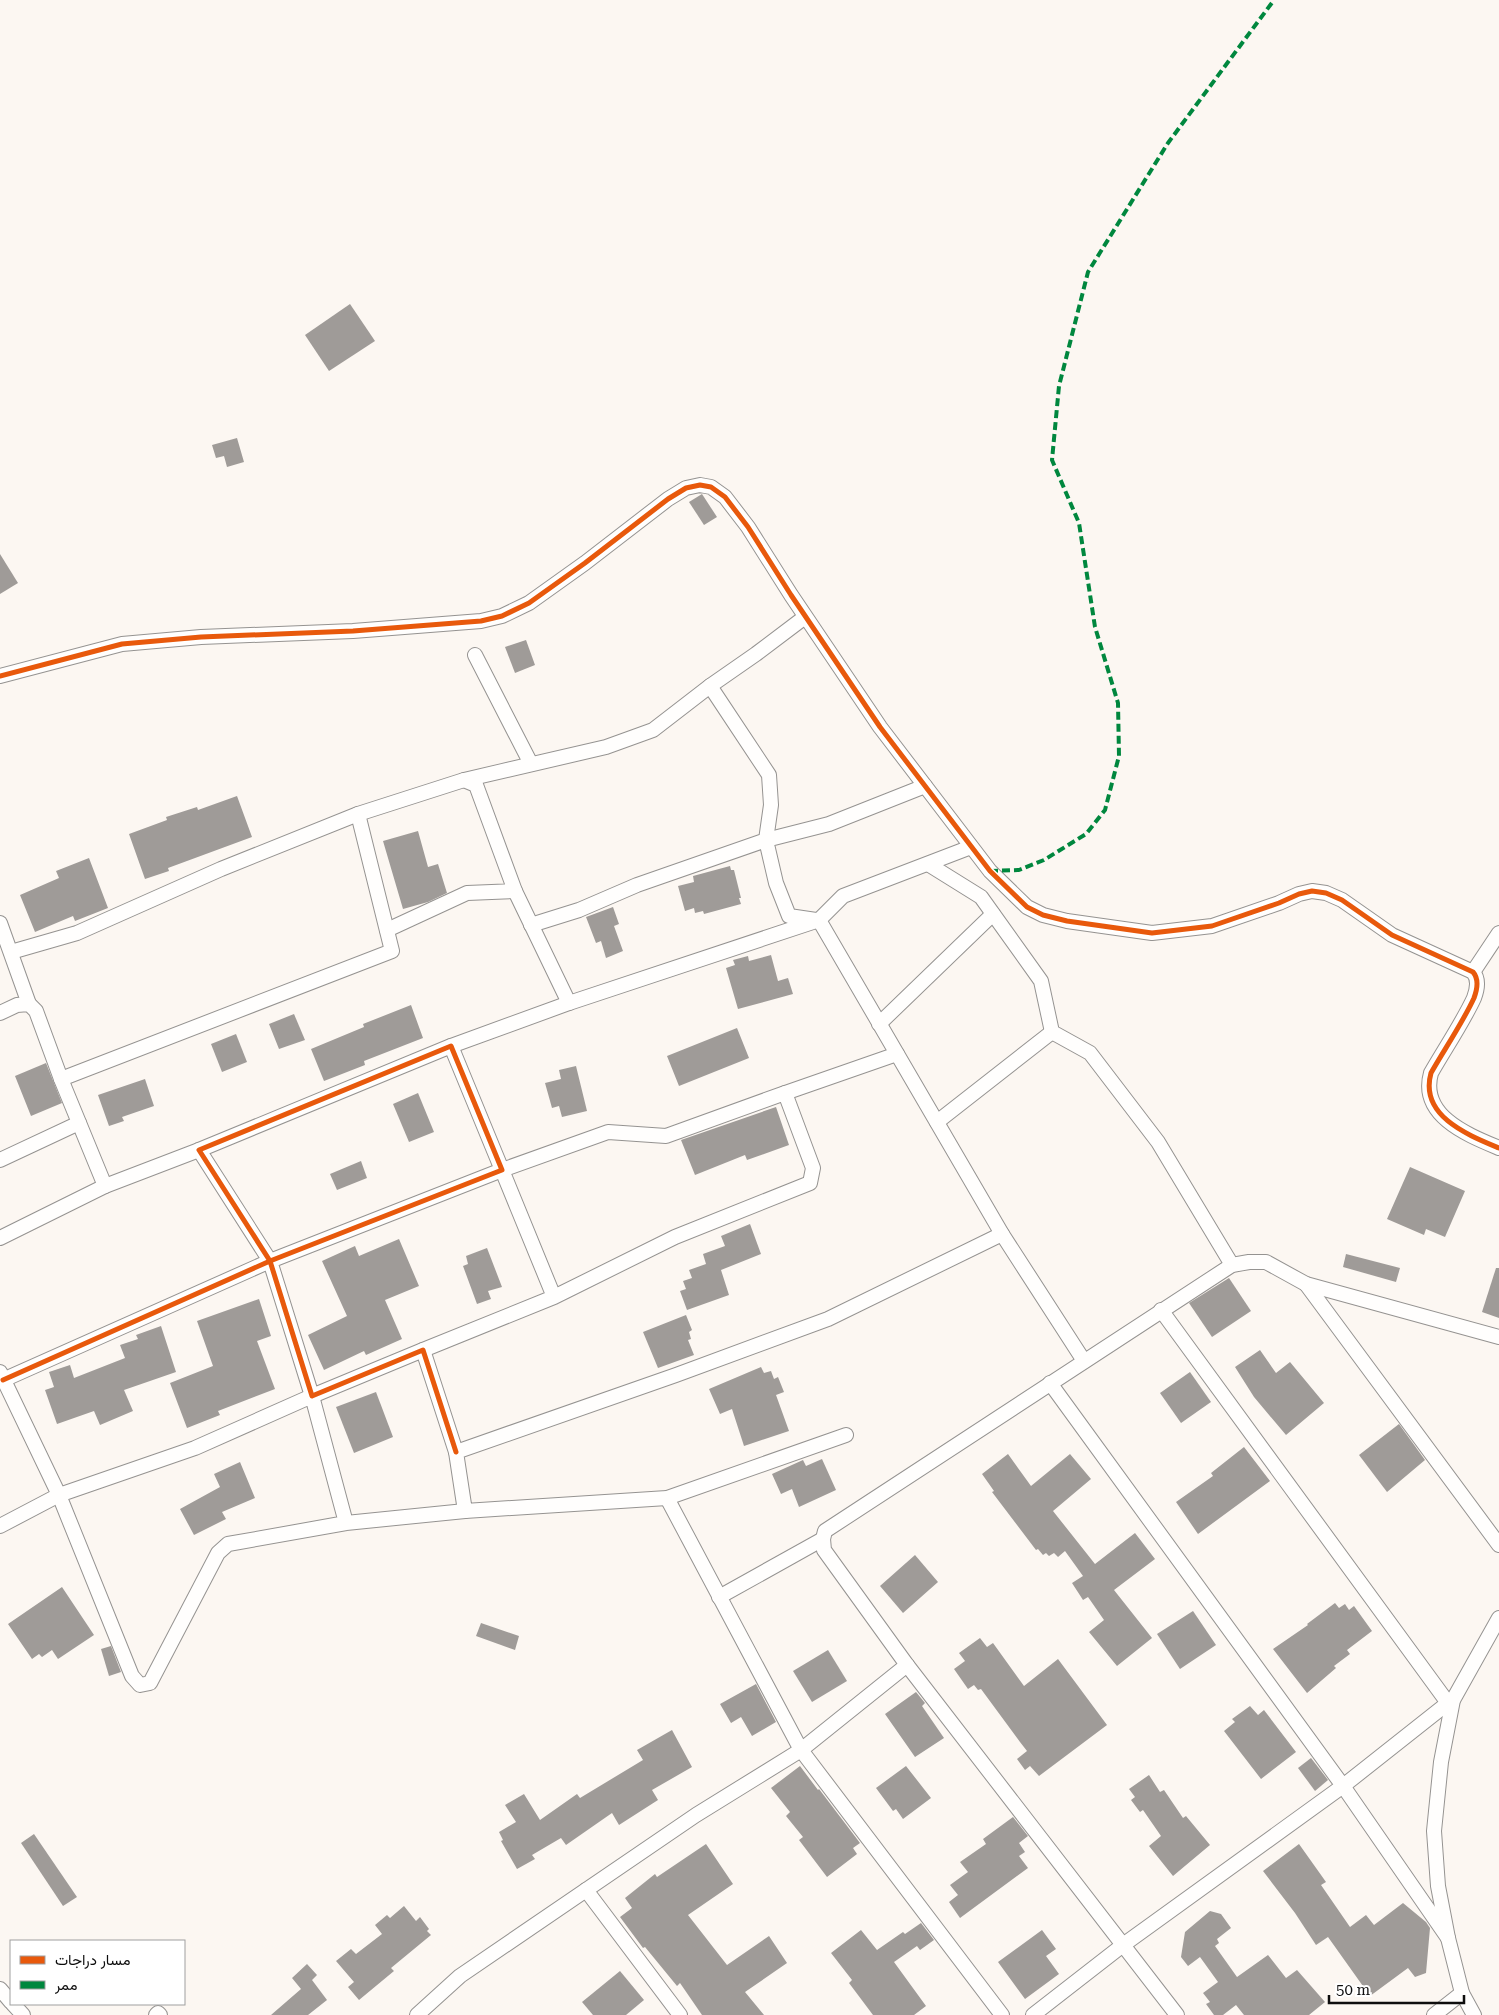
<svg xmlns="http://www.w3.org/2000/svg" width="1499" height="2015" font-family="'Roboto Serif',Vazirmatn,serif">
<style>
.building{fill:#9f9b98}
.lines{fill:none;stroke-linecap:round;stroke-linejoin:round}
.minor-casing{stroke:#959391;stroke-width:16}
.minor{stroke:#fffefd;stroke-width:14}
.quiet{stroke:#00873e;stroke-width:4;stroke-dasharray:8 4;stroke-linecap:butt}
.cycleway-casing{stroke:#fff;stroke-width:8}
.cycleway{stroke:#e8590c;stroke-width:5}
</style>
<rect width="100%" height="100%" fill="#fcf7f2"/>
<g class="building">
<path d="M350,304L375,341L329,371L305,335Z"/>
<path d="M237,438L244,462L227,467L224,456L216,458L212,445Z"/>
<path d="M702,494L717,517L704,525L689,502Z"/>
<path d="M0,554L18,583L0,594Z"/>
<path d="M526,640L535,665L515,673L505,647Z"/>
<path d="M237,796L252,837L168,868L169,871L145,879L129,834L167,820L166,817L197,807L198,810Z"/>
<path d="M418,831L428,867L438,864L447,893L428,902L403,909L383,841Z"/>
<path d="M89,858L108,908L75,921L73,916L35,932L20,895L59,878L56,871Z"/>
<path d="M730,866L731,870H734L741,898H739L741,904L704,914L703,911L695,913L694,908L685,911L678,886L694,882L693,876Z"/>
<path d="M613,907L619,924L614,926L623,951L606,958L601,941L596,943L586,917Z"/>
<path d="M771,955L778,981L788,978L793,994L738,1009L726,968L735,965L733,960L748,956L749,961Z"/>
<path d="M411,1005L423,1038L364,1061L365,1065L324,1081L311,1049L364,1027L363,1024Z"/>
<path d="M294,1014L305,1040L279,1049L269,1024Z"/>
<path d="M737,1028L749,1058L679,1086L667,1056Z"/>
<path d="M236,1034L247,1062L222,1072L211,1044Z"/>
<path d="M46,1063L62,1103L31,1116L15,1076Z"/>
<path d="M576,1066L587,1111L562,1117L559,1106L552,1108L545,1083L561,1079L559,1070Z"/>
<path d="M145,1079L154,1106L122,1117L124,1121L109,1126L98,1095Z"/>
<path d="M418,1093L434,1132L409,1142L393,1104Z"/>
<path d="M776,1107L789,1145L747,1160L745,1155L695,1175L681,1140Z"/>
<path d="M361,1161L367,1178L337,1190L330,1174Z"/>
<path d="M1410,1167L1465,1191L1445,1237L1426,1229L1424,1235L1387,1219Z"/>
<path d="M750,1224L761,1254L721,1270L729,1295L687,1310L680,1291L686,1289L683,1281L692,1278L689,1270L706,1264L703,1254L725,1246L721,1236Z"/>
<path d="M399,1239L419,1286L385,1300L402,1339L366,1355L364,1351L324,1370L308,1335L347,1316L322,1261L355,1246L359,1256Z"/>
<path d="M487,1248L502,1287L488,1291L491,1299L477,1304L463,1266L468,1264L466,1256Z"/>
<path d="M1346,1254L1400,1268L1396,1282L1343,1267Z"/>
<path d="M1496,1268H1499V1318L1482,1312Z"/>
<path d="M1229,1278L1251,1311L1212,1337L1189,1303Z"/>
<path d="M259,1299L271,1336L257,1341L275,1389L218,1411L220,1415L187,1428L170,1383L213,1366L197,1321Z"/>
<path d="M686,1315L692,1330L689,1332L691,1339L688,1340L694,1355L658,1368L643,1332Z"/>
<path d="M161,1326L176,1372L124,1390L133,1411L100,1425L94,1411L57,1424L45,1390L54,1387L49,1372L70,1365L74,1378L125,1358L120,1345L138,1339L136,1335Z"/>
<path d="M1260,1350L1276,1373L1290,1362L1324,1403L1286,1435L1254,1397L1235,1367Z"/>
<path d="M761,1367L764,1373L771,1371L774,1379L778,1377L784,1392L776,1395L789,1431L744,1446L732,1409L720,1414L709,1389Z"/>
<path d="M1190,1372L1211,1402L1181,1423L1160,1393Z"/>
<path d="M376,1392L393,1437L354,1453L336,1407Z"/>
<path d="M1399,1424L1425,1460L1387,1492L1359,1455Z"/>
<path d="M1244,1447L1270,1481L1198,1534L1176,1502L1213,1476L1211,1473Z"/>
<path d="M1008,1454L1031,1486L1070,1454L1091,1479L1053,1511L1095,1564L1135,1533L1155,1559L1114,1590L1152,1638L1117,1666L1089,1632L1104,1620L1088,1597L1083,1600L1072,1583L1083,1576L1065,1551L1058,1557L1054,1553L1049,1556L1046,1553L1043,1555L1038,1549L1036,1550L992,1492L994,1491L982,1474Z"/>
<path d="M822,1459L836,1490L799,1507L792,1489L781,1494L772,1474L803,1460L806,1466Z"/>
<path d="M240,1462L255,1498L222,1512L226,1519L194,1535L180,1509L220,1487L214,1474Z"/>
<path d="M915,1555L938,1582L903,1613L880,1586Z"/>
<path d="M62,1587L94,1635L58,1659L52,1650L42,1657L39,1654L32,1659L8,1624Z"/>
<path d="M1335,1603L1339,1608L1345,1604L1349,1610L1354,1606L1372,1631L1347,1650L1350,1654L1334,1666L1336,1668L1307,1693L1273,1649L1308,1625L1307,1624Z"/>
<path d="M1193,1611L1216,1645L1180,1669L1157,1634Z"/>
<path d="M481,1623L519,1636L515,1650L476,1636Z"/>
<path d="M980,1638L987,1647L993,1643L1024,1686L1058,1659L1107,1725L1039,1776L1030,1766L1025,1770L1017,1759L1027,1751L1020,1742L981,1689L978,1690L974,1685L968,1689L954,1669L965,1661L959,1653Z"/>
<path d="M111,1646L121,1672L109,1676L101,1649Z"/>
<path d="M828,1650L847,1681L812,1702L793,1671Z"/>
<path d="M756,1684L776,1722L752,1736L741,1717L731,1723L720,1704Z"/>
<path d="M916,1692L925,1703L922,1706L944,1738L915,1757L885,1714Z"/>
<path d="M1250,1706L1258,1715L1264,1710L1296,1752L1261,1779L1224,1731L1235,1722L1232,1719Z"/>
<path d="M672,1730L692,1767L652,1790L658,1800L619,1825L612,1813L566,1845L561,1838L532,1855L535,1859L517,1869L501,1841L503,1840L499,1832L516,1822L505,1805L524,1794L540,1820L577,1794L580,1798L643,1760L637,1750Z"/>
<path d="M1311,1758L1328,1780L1315,1791L1298,1768Z"/>
<path d="M800,1766L818,1790L819,1789L860,1843L853,1848L857,1854L827,1877L799,1840L803,1837L786,1816L790,1812L771,1788Z"/>
<path d="M906,1766L931,1798L903,1819L896,1809L893,1811L876,1788Z"/>
<path d="M1149,1775L1160,1792L1164,1790L1183,1818L1186,1816L1210,1845L1173,1876L1149,1846L1161,1836L1143,1810L1140,1812L1131,1800L1135,1797L1129,1789Z"/>
<path d="M1013,1817L1028,1836L1019,1843L1025,1852L1019,1856L1028,1868L960,1918L949,1902L958,1895L950,1885L968,1872L960,1862L986,1844L983,1839Z"/>
<path d="M34,1834L77,1897L63,1906L21,1843Z"/>
<path d="M706,1844L733,1884L688,1915L727,1965L769,1936L787,1963L745,1992L764,2015H702L680,1983L677,1986L645,1947L643,1948L620,1917L632,1908L625,1898L655,1874L657,1877Z"/>
<path d="M1299,1844L1326,1882L1321,1885L1350,1927L1366,1915L1374,1925L1403,1903L1426,1922L1430,1928L1426,1973L1415,1977L1408,1968L1370,1996L1328,1937L1316,1945L1295,1913L1263,1871Z"/>
<path d="M404,1906L416,1921L420,1917L429,1929L427,1931L431,1935L391,1968L394,1971L359,2000L348,1987L354,1982L336,1961L351,1949L356,1954L382,1934L375,1925L387,1915L390,1918Z"/>
<path d="M1210,1911L1221,1914L1231,1928L1217,1939L1219,1943L1215,1946L1237,1977L1268,1955L1286,1978L1297,1970L1325,2002L1309,2015H1244L1236,2005L1223,2015H1214L1206,2004L1210,2002L1203,1993L1218,1982L1200,1957L1188,1966L1181,1957L1185,1932Z"/>
<path d="M921,1923L934,1940L920,1950L917,1946L894,1962L926,2006L914,2015H873L849,1983L852,1980L831,1953L861,1930L877,1950L903,1932L905,1934Z"/>
<path d="M1042,1930L1056,1949L1046,1956L1059,1974L1025,1999L998,1962Z"/>
<path d="M307,1964L317,1975L312,1980L327,2000L308,2015H271L301,1989L292,1978Z"/>
<path d="M620,1971L644,2000L626,2015H593L582,2002Z"/>
</g>
<g class="lines">
<defs>
<g id="minor">
<path d="M475,655L531,764"/>
<path d="M0,676L122,644L201,637L353,631L481,621L502,616L529,603L585,563L668,499L686,488L700,485L711,487L725,497L748,527L791,595L880,727L990,871L1027,907L1043,915L1067,921L1152,933L1212,926L1279,903L1299,894L1312,891L1326,893L1342,900L1392,935L1473,972C1479,979 1477,990 1474,998C1463,1022 1444,1050 1431,1073C1419,1116 1468,1135 1499,1148"/>
<path d="M710,686L756,654L805,617"/>
<path d="M464,780L606,747L653,730L710,686L769,775L771,805L766,840L637,885L579,910L531,925"/>
<path d="M358,814L464,780L476,785L515,891L467,893L387,930"/>
<path d="M928,864L981,897L1041,981L1052,1032L1090,1053L1158,1142L1232,1265"/>
<path d="M515,891L569,1003"/>
<path d="M816,920L789,916L776,883L766,840L829,824L925,786"/>
<path d="M819,920L1002,1234L1084,1361"/>
<path d="M0,923L29,1004"/>
<path d="M11,952L77,933L221,869L358,814L392,951L61,1079"/>
<path d="M1473,972L1499,933"/>
<path d="M0,1013L17,1005L29,1004L36,1011L61,1079L105,1186"/>
<path d="M879,1024L993,914"/>
<path d="M451,1046L569,1003L819,920L843,896L971,847"/>
<path d="M785,1093L897,1054"/>
<path d="M937,1122L1052,1032"/>
<path d="M0,1160L79,1123"/>
<path d="M0,1238L105,1186L199,1150"/>
<path d="M1306,1284L1499,1545"/>
<path d="M1161,1310L1448,1703L1453,1700"/>
<path d="M423,1350L554,1297L675,1237L810,1183L813,1168L785,1093L666,1136L608,1132L502,1170L554,1297"/>
<path d="M0,1372L59,1495L0,1526"/>
<path d="M3,1380L270,1261L199,1150L451,1046L502,1170L270,1261L312,1396L423,1350L456,1452"/>
<path d="M1050,1383L1343,1786L1448,1938"/>
<path d="M846,1435L667,1498L465,1511L456,1452L676,1375L828,1319L1002,1234"/>
<path d="M667,1498L801,1750L1002,2015"/>
<path d="M346,1523L312,1396L195,1448L59,1495L132,1676L140,1685L150,1683L218,1553L228,1544L346,1523L465,1511"/>
<path d="M719,1597L823,1539"/>
<path d="M586,1890L680,2015"/>
<path d="M0,1989L11,2002"/>
<path d="M13,2004L23,2015"/>
<path d="M156,2015L158,2013L160,2015"/>
<path d="M417,2015L460,1976L696,1815L801,1750L907,1665"/>
<path d="M1033,2015L1123,1945L1343,1786L1448,1703"/>
<path d="M1177,2015L907,1665L824,1550L823,1539L825,1531L1232,1265L1249,1262H1266L1306,1284L1499,1337"/>
<path d="M1434,2015L1462,1993"/>
<path d="M1474,2015L1462,1993L1448,1938L1438,1886L1434,1831L1441,1762L1453,1700L1499,1618"/>
</g>
</defs>
<use href="#minor" class="minor-casing"/>
<use href="#minor" class="minor"/>
<path class="quiet" d="M990,871L1019,870L1044,860L1086,834L1105,810L1119,756L1118,703L1095,627L1079,523L1052,460L1059,386L1088,272L1168,143L1274,0"/>
<defs>
<g id="cycleway">
<path d="M0,676L122,644L201,637L353,631L481,621L502,616L529,603L585,563L668,499L686,488L700,485L711,487L725,497L748,527L791,595L880,727L990,871L1027,907L1043,915L1067,921L1152,933L1212,926L1279,903L1299,894L1312,891L1326,893L1342,900L1392,935L1473,972C1479,979 1477,990 1474,998C1463,1022 1444,1050 1431,1073C1419,1116 1468,1135 1499,1148"/>
<path d="M3,1380L270,1261L199,1150L451,1046L502,1170L270,1261L312,1396L423,1350L456,1452"/>
</g>
</defs>
<use href="#cycleway" class="cycleway-casing"/>
<use href="#cycleway" class="cycleway"/>
</g>
<rect x="10" y="1940" width="175" height="65" fill="#ffffff" stroke="#9f9f9f"/>
<rect x="20" y="1956" width="25" height="8" fill="#e8590c" stroke="#9f9f9f"/>
<text x="55" y="1965" font-size="15" fill="#0e0e0e">مسار دراجات</text>
<rect x="20" y="1981" width="25" height="8" fill="#00873e" stroke="#9f9f9f"/>
<text x="55" y="1990" font-size="15" fill="#0e0e0e">ممر</text>
<path d="M1329 1995v8h135v-8" fill="none" stroke="#0e0e0e" stroke-width="2.5"/>
<text x="1336" y="1995" font-size="15" fill="#0e0e0e" stroke="#ffffff" stroke-width="4" paint-order="stroke">50 m</text>
</svg>
